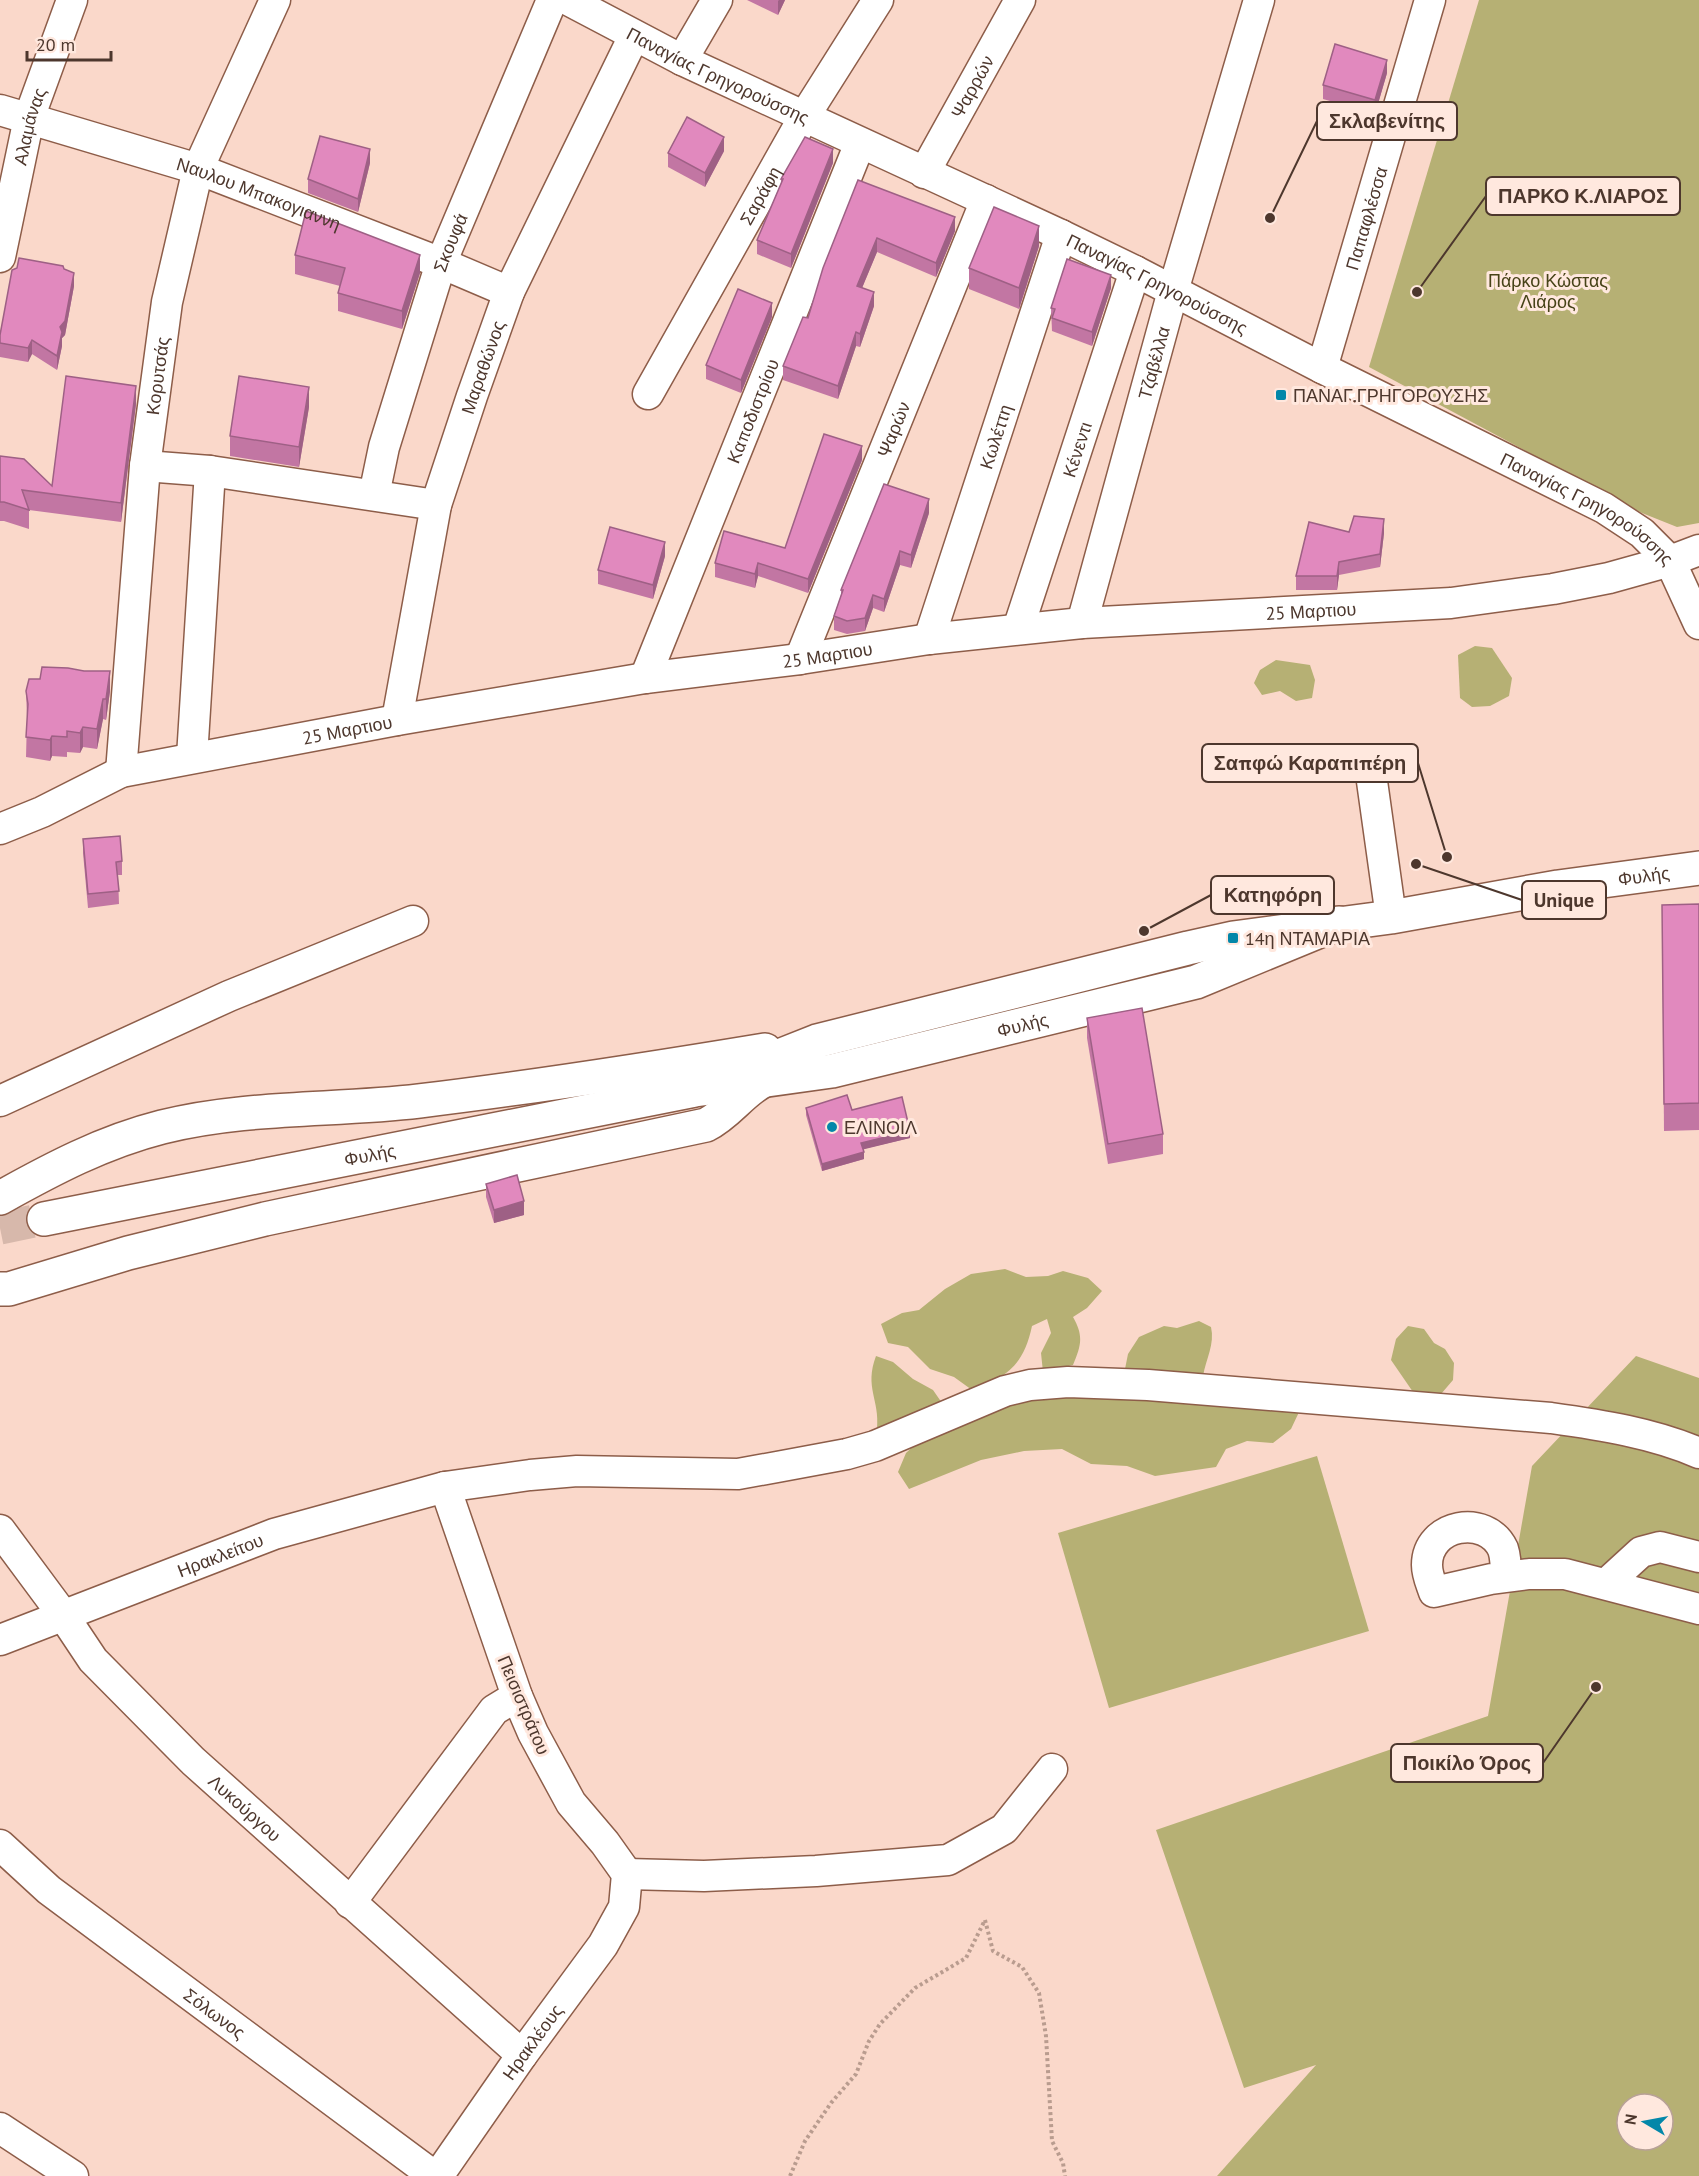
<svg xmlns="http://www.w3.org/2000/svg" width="1699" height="2176" font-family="'PT Sans',sans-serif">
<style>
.green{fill:#b6b074;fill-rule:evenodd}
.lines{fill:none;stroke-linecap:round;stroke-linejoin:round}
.major-tunnel{stroke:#d7b8ab;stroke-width:33;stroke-dasharray:33 16;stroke-linecap:butt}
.minor-casing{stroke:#8d5d49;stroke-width:33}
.major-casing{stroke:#8d5d49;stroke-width:36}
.path{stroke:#b99c8f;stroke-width:4;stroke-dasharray:3 3;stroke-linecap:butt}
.minor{stroke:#fff;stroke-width:30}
.major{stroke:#fff;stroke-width:33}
.wall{fill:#c276a3}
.shaded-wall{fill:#9e6085}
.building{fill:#e189be;stroke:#9e6085;stroke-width:1.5}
.poi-dot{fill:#0387a9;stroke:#ffe8de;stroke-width:2}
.labels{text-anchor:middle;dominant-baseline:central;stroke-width:6;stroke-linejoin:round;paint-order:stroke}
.street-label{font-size:18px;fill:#4d372d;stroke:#ffe8de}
.park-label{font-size:18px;fill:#474318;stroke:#ffe8de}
.poi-label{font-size:18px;fill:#4d372d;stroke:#ffe8de;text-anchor:start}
.leader{fill:none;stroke:#4d372d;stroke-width:2}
.callout-dot{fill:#4d372d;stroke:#ffe8de;stroke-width:2}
.callout{fill:#ffe8de;stroke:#4d372d;stroke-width:2}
.callout-label{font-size:20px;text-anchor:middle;font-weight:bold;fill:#4d372d}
</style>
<rect width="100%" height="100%" fill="#fad8ca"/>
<g class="green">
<path d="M1479,0H1699V523L1677,527L1642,513L1369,367Z"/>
<path d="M1475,646L1492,648L1512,678L1509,696L1490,706L1472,707L1460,698L1458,655Z"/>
<path d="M1276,660L1310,665L1315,680L1312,698L1296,701L1280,691L1262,695L1254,683L1260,670Z"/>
<path d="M1005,1269L1026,1277L1048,1276L1063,1271L1088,1278L1102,1291L1087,1308L1073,1317C1084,1336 1081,1346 1073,1365L1043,1372L1041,1353L1051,1333L1047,1319L1032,1326C1024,1364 1008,1377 972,1390L954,1377L930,1369L908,1347L888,1343L881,1324L902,1313L919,1310L945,1289L971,1274Z"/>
<path d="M1199,1321L1211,1327C1215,1344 1206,1359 1203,1376L1125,1369L1128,1354L1139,1337L1164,1326L1177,1328Z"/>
<path d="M1408,1326L1424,1329L1434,1343L1445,1349L1454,1363L1453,1380L1441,1394L1413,1392L1391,1360L1396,1339Z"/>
<path d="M876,1356L893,1362L913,1379L933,1390L942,1403L877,1429C880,1399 864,1388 876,1356Z"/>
<path d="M1636,1356L1699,1378V2176H1217L1316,2065L1244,2088L1156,1830L1488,1716L1532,1466ZM1627,2104H1663V2140H1627Z"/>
<path d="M1095,1393L1300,1410L1291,1429L1273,1443L1247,1441L1226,1449L1216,1467L1155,1476L1127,1466L1091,1464L1062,1449L1024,1451L981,1460L909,1489L898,1472L906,1453L924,1436L1043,1394Z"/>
<path d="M1317,1456L1369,1631L1109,1708L1058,1533Z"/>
</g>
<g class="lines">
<path class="major-tunnel" d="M0,1228L44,1219"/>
<defs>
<g id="minor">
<path id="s1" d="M568,0L682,60L1061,235L1135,271L1322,368L1604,508L1642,533L1670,561L1699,624"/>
<path d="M682,60L717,0"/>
<path id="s2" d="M0,110L198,169L441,263L509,292"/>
<path id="s3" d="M924,173L1020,0"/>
<path id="s4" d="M0,257L29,118L72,0"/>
<path id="s5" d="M1322,368L1430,0"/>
<path id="s6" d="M648,394L804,117L878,0"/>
<path d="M145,466L210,471L436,505"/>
<path id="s7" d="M374,495L384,447L441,263L552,0"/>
<path id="s8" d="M1082,623L1173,291L1259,0"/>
<path id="s9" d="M1018,629L1135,271"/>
<path id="s10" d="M929,639L1061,235"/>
<path id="s11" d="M800,659L986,200"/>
<path id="s12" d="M645,678L860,143"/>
<path id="s13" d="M397,720L436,505L472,396L509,292L634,36"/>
<path d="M192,757L210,471"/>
<path d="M1370,767L1391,917"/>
<path id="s14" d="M121,772L145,466L167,302L198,169L275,0"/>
<path id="s15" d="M0,829L42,812L121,772L397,720L645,678L800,659L929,639L1082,623L1451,603L1553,589L1609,578L1670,561L1699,550"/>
<path d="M0,1101L229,996L413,921"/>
<path id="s16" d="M0,1530L63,1615L93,1660L193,1761L522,2055"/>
<path d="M1506,1577C1506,1568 1506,1558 1503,1549C1486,1513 1427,1524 1427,1565C1427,1575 1431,1583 1434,1592L1491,1579L1529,1574H1565L1699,1609"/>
<path d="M1606,1584L1641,1552L1660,1547L1699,1557"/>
<path id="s17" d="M0,1640L274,1534L445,1487L530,1475L577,1471L738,1474L777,1467L847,1454L875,1446L1005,1391L1030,1385L1068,1382L1148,1385L1551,1418C1601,1425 1653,1433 1699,1453"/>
<path id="s18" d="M0,1845L49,1890L434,2176"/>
<path d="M627,1874L704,1876L816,1871L948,1860L1004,1829L1052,1769"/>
<path d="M350,1903L494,1710L517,1696"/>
<path d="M0,2128L73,2176"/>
<path id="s19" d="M438,2176L522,2055L603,1945L624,1907L627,1874L605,1843L571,1803L533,1733L517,1696L445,1487"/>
</g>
<g id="major">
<path id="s20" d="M739,1072L817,1041L1188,948L1233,938L1391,917L1558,887L1699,868"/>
<path d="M0,1198C52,1169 103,1142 162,1127C245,1106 334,1111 419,1101C535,1087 650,1069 765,1050"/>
<path id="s21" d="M44,1219L695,1090L832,1071L1196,982L1339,923"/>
<path d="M0,1289H9L128,1253L265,1219L706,1125C728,1114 740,1094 761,1082"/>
</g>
</defs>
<use href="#minor" class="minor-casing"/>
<use href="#major" class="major-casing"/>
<path class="path" d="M790,2176L805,2141L831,2103L856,2074L869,2041L880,2024L915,1988L966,1958L985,1920L993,1951L1022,1967L1039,1993L1046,2036L1052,2141L1063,2163L1065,2176"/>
<use href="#minor" class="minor"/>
<use href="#major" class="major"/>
</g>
<g class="wall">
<path d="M747,0H785L778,15Z"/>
<path d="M1387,73L1375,114L1323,99V85Z"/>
<path d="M724,151L705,187L668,167V153Z"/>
<path d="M370,163L358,212L308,193V179Z"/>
<path d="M833,163L791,268L757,254V240L781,183V179Z"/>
<path d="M858,180L955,231L936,277L877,252L862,288L874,306L860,347L856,346L838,399L783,380V366L808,318Z"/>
<path d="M1039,246L1019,309L969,289V268Z"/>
<path d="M295,255L420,273L402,329L338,311V293L340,286L295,274Z"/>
<path d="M64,269L74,286L65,335L62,338V346L57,370L32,354L28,362L0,357V335Z"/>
<path d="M1111,288L1092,346L1052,331L1051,308Z"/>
<path d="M772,317L741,393L706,379V365Z"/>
<path d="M136,404L121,522L29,510V529L4,521H0V456L52,486Z"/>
<path d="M309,407L299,467L230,456V436Z"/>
<path d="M862,460L808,593L758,576L755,588L715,577V563L785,548Z"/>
<path d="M929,513L911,568L900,565L884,612L873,608L865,631L847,634L834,630V616L841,595V590Z"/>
<path d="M1349,532L1384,533L1380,567L1339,575L1337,590H1296V576Z"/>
<path d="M665,556L653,599L598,584V570Z"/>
<path d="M26,691H110L106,720L103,719L97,749L83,747L80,753L67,752V757L52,756L50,761L26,757L27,718Z"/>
<path d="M83,839L122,861V875H118L119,904L88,908L83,853Z"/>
<path d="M1699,904V1130L1664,1131L1662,905Z"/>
<path d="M1087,1018L1163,1134V1154L1108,1164L1087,1038Z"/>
<path d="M806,1108L852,1110L910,1138L863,1149L864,1159L822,1171L806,1115Z"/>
<path d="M486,1184L524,1215L494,1223L486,1197Z"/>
</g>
<g class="shaded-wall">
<path d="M779,0H785L778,15V1Z"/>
<path d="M1387,60V73L1375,114V100Z"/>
<path d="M724,137V151L705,187V173Z"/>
<path d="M370,149V163L358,212V199Z"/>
<path d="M833,149V163L791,268V254Z"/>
<path d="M955,217V231L936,277V263Z"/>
<path d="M1039,226V246L1019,309V288Z"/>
<path d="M877,238V252L857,300V286Z"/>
<path d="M420,255V273L402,329V311Z"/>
<path d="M74,273V286L65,335L62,338V346L57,370V356L60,327Z"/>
<path d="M1111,275V288L1092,346V332Z"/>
<path d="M874,292V306L860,347V334Z"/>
<path d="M772,303V317L741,393V380Z"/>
<path d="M856,332V346L838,399V386Z"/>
<path d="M32,340V354L28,362V348Z"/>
<path d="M136,386V404L121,522V503Z"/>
<path d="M309,387V407L299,467V447Z"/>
<path d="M862,446V460L808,593V579Z"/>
<path d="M929,499V513L911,568V555Z"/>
<path d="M1384,519V533L1380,567V554Z"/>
<path d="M665,542V556L653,599V585Z"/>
<path d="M900,551V565L884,612V599Z"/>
<path d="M1339,562V575L1337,590V576Z"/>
<path d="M758,563V576L755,588V574Z"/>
<path d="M873,595V608L865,631V618Z"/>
<path d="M110,671V691L106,720V699Z"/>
<path d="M103,699V719L97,749V729Z"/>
<path d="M83,727V747L80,753V733Z"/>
<path d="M52,736V756L50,761V740Z"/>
<path d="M910,1131V1138L861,1150V1143Z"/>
<path d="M864,1152V1159L822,1171V1164Z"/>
<path d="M524,1201V1215L494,1223V1210Z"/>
</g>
<g class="building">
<path d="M1335,44L1387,60L1375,100L1323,85Z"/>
<path d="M687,117L724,137L705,173L668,153Z"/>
<path d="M320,136L370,149L358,199L308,179Z"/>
<path d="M805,137L833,149L791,254L757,240L783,179H781Z"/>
<path d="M858,180L955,217L936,263L877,238L857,286L874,292L860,334L856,332L838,386L783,366L803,317L808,318L823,268Z"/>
<path d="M994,207L1039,226L1019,288L969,268Z"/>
<path d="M306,211L420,255L402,311L338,293L345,268L295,255Z"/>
<path d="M19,258L63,266L64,269L74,273L65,321L60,327L62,332L57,356L32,340L28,348L0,343V335L12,270L17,268Z"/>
<path d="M1067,259L1111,275L1092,332L1052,318L1055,309L1051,308Z"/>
<path d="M738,289L772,303L741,380L706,365Z"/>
<path d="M66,376L136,386L121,503L22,490L29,510L4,502H0V456L24,459L52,486Z"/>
<path d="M239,376L309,387L299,447L230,436Z"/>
<path d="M824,434L862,446L808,579L758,563L755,574L715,563L724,531L785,548Z"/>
<path d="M884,484L929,499L911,555L900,551L884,599L873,595L865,618L847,621L834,616L843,590H841Z"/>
<path d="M1354,516L1384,519L1380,554L1339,562L1337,576H1296L1309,522L1349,532Z"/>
<path d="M610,527L665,542L653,585L598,570Z"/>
<path d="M42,667L68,668L84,671H110L106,699H103L97,729L83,727L80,733L67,731V737L52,736L50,740L26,737L28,704L26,691L29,679H40Z"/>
<path d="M120,836L122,861L116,862L119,891L88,894L83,839Z"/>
<path d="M1699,904V1103L1664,1104L1662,905Z"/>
<path d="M1142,1008L1163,1134L1108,1144L1087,1018Z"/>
<path d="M847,1095L852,1110L902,1097L910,1131L861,1143L864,1152L822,1164L806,1108Z"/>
<path d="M517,1175L524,1201L494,1210L486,1184Z"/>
</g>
<g class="poi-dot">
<rect x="1275" y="389" width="12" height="12" rx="3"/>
<rect x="1227" y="932" width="12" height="12" rx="3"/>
<circle cx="832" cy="1127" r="6"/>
</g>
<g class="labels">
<g class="street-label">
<text stroke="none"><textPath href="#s1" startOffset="168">Παναγίας Γρηγορούσσης</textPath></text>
<text stroke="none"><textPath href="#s3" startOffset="99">Ψαρρών</textPath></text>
<text stroke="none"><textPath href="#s4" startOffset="134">Αλαμάνας</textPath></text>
<text stroke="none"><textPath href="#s2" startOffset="272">Ναυλου Μπακογιαννη</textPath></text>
<text stroke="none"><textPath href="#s6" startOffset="228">Σαράφη</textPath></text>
<text stroke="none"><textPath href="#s5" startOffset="156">Παπαφλέσσα</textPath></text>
<text stroke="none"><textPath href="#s7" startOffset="264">Σκουφά</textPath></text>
<text stroke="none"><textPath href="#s1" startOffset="654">Παναγίας Γρηγορούσσης</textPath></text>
<text stroke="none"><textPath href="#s8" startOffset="270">Τζαβέλλα</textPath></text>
<text stroke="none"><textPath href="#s13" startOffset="364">Μαραθώνος</textPath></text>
<text stroke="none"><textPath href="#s14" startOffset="398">Κορυτσάς</textPath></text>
<text stroke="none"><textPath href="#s12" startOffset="288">Καποδιστρίου</textPath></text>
<text stroke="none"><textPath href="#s11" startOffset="248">Ψαρών</textPath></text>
<text stroke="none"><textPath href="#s10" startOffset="213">Κωλέττη</textPath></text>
<text stroke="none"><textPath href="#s9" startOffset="189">Κένεντι</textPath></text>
<text stroke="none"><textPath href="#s1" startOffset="1140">Παναγίας Γρηγορούσσης</textPath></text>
<text stroke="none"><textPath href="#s15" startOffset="1336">25 Μαρτιου</textPath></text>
<text stroke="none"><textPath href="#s15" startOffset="850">25 Μαρτιου</textPath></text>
<text stroke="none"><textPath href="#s15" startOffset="364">25 Μαρτιου</textPath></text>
<text stroke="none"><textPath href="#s20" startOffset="928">Φυλής</textPath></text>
<text stroke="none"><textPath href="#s21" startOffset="998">Φυλής</textPath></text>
<text stroke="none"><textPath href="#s21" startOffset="332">Φυλής</textPath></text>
<text stroke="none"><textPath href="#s17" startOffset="236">Ηρακλείτου</textPath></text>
<text transform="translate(524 1705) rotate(67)">Πεισιστράτου</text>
<text stroke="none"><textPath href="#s16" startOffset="372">Λυκούργου</textPath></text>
<text stroke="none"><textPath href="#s18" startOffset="273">Σόλωνος</textPath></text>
<text stroke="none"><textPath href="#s19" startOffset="164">Ηρακλέους</textPath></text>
</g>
<g class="park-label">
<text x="1548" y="280">Πάρκο Κώστας<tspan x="1548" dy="21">Λιάρος</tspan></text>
</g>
<g class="poi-label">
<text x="1293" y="395">ΠΑΝΑΓ.ΓΡΗΓΟΡΟΥΣΗΣ</text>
<text x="1245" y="938">14η ΝΤΑΜΑΡΙΑ</text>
<text x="844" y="1127">ΕΛΙΝΟΙΛ</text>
</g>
</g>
<path class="leader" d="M1270 218L1317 121M1417 292L1486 196M1447 857L1418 763M1144 931L1211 895M1416 864L1522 900M1596 1687L1543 1763"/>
<g class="callout-dot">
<circle cx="1270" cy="218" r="6"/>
<circle cx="1417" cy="292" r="6"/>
<circle cx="1447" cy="857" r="6"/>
<circle cx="1144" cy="931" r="6"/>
<circle cx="1416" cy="864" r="6"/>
<circle cx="1596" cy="1687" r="6"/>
</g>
<g class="callout">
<rect x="1317" y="102" width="140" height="38" rx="6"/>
<rect x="1486" y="177" width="194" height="38" rx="6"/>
<rect x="1202" y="744" width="216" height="38" rx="6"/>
<rect x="1211" y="876" width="123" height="38" rx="6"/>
<rect x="1522" y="881" width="84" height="38" rx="6"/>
<rect x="1391" y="1744" width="152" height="38" rx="6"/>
</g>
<g class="callout-label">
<text x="1387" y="128">Σκλαβενίτης</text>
<text x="1583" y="203">ΠΑΡΚΟ Κ.ΛΙΑΡΟΣ</text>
<text x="1310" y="770">Σαπφώ Καραπιπέρη</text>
<text x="1273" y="902">Κατηφόρη</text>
<text x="1564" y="907">Unique</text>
<text x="1467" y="1770">Ποικίλο Όρος</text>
</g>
<g transform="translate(1645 2122) rotate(280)"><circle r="28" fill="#ffe8de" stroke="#b8a197" stroke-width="1.5"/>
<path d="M0-4.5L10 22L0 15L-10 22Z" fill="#0387a9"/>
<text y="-9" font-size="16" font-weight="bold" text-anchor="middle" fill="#4d372d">N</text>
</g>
<path d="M27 51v9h84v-9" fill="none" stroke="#4d372d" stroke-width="3"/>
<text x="36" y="51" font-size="18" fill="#4d372d" stroke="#ffe8de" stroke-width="4.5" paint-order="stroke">20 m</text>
</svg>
